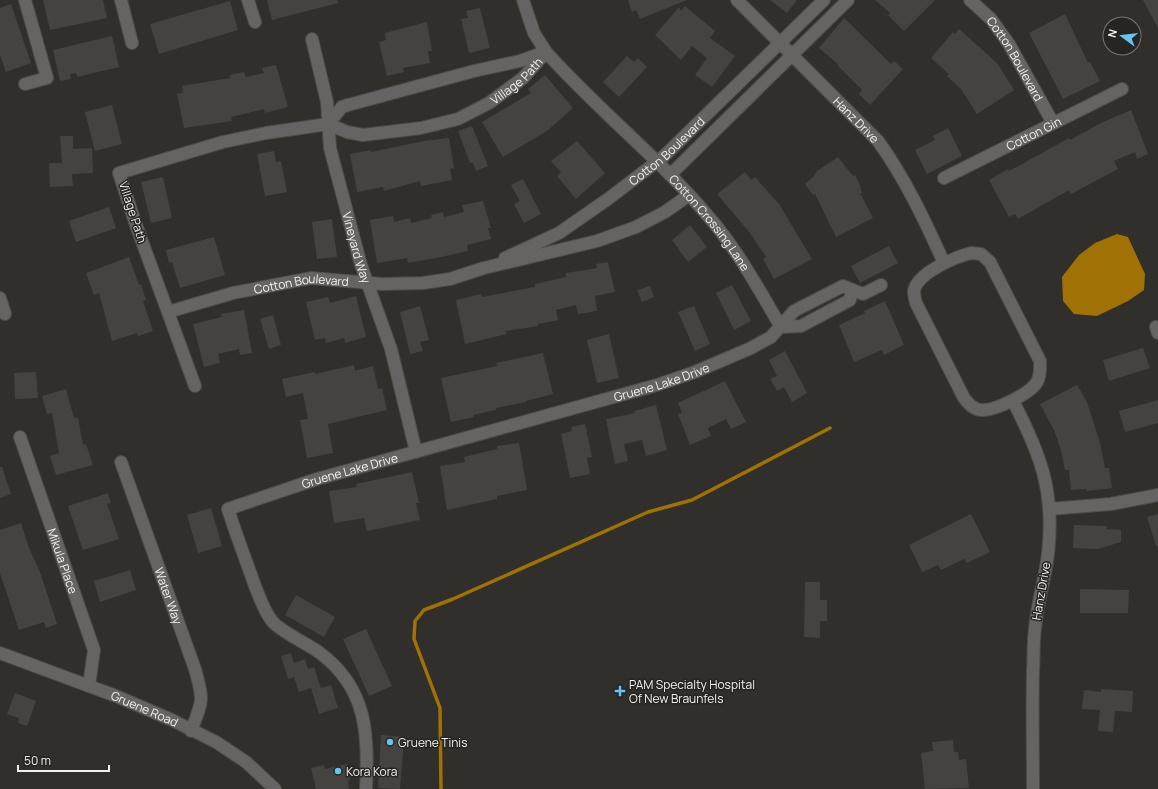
<svg xmlns="http://www.w3.org/2000/svg" width="1158" height="789" font-family="Manrope,sans-serif">
<style>
.water{fill:#a07205}
.lines{fill:none;stroke-linecap:round;stroke-linejoin:round}
.stream{stroke:#a07205;stroke-width:3.5}
.building{fill:#444340}
.minor-casing{stroke:#4c4b49;stroke-width:14}
.minor{stroke:#666462;stroke-width:12}
.poi-dot{fill:#66c4ef;stroke:#262522;stroke-width:1.5}
.labels{text-anchor:middle;dominant-baseline:central;stroke-width:3;stroke-linejoin:round;paint-order:stroke}
.street-label{font-size:12px;fill:#f2f1ef;stroke:#262522}
.poi-label{font-size:12px;fill:#f2f1ef;stroke:#262522;text-anchor:start}
</style>
<rect width="100%" height="100%" fill="#302f2c"/>
<path class="water" d="M1117,234L1128,237L1145,274L1144,290L1128,301L1097,316L1074,314L1063,301L1062,277L1079,255L1095,243Z"/>
<g class="lines">
<path class="stream" d="M441,789L440,708L414,639L415,621L424,610L453,599L648,512L692,500L830,428"/>
</g>
<g class="building">
<path d="M43,0H103L107,18L50,30Z"/>
<path d="M267,0H337L338,3L272,20Z"/>
<path d="M628,0H687L640,19L636,10L632,12Z"/>
<path d="M770,0H797L787,13Z"/>
<path d="M875,0H935L904,31L888,15L890,13Z"/>
<path d="M1143,0H1158V28Z"/>
<path d="M230,1L238,30L159,54L150,24Z"/>
<path d="M11,4L31,63L6,72L0,55V8Z"/>
<path d="M685,6L715,31L710,38L735,56L712,87L695,75L707,58L692,46L681,60L655,35L679,7L681,11Z"/>
<path d="M480,8L490,48L469,53L461,19L468,18L466,11Z"/>
<path d="M1065,14L1088,63L1090,62L1100,81L1063,99L1029,33Z"/>
<path d="M844,18L891,64L894,61L903,69L870,105L859,94L862,90L838,66L839,65L819,48Z"/>
<path d="M427,22L432,51H428L430,63L403,68L404,72L387,76L379,42L386,40L385,33Z"/>
<path d="M959,29L997,63L1014,90L977,114L961,89L947,76L949,74L931,58L953,32L955,34Z"/>
<path d="M112,36L119,67L77,77L76,73L70,74L71,79L60,81L53,50Z"/>
<path d="M627,56L634,62L638,58L647,67L619,97L603,82Z"/>
<path d="M276,65L288,107L265,113L264,109L231,117L232,121L184,128L177,94L183,93L182,86L230,78L229,75L244,72L246,77L264,73L262,68Z"/>
<path d="M545,75L573,108L547,131L503,157L482,122L531,93L528,89Z"/>
<path d="M112,105L122,144L95,151L85,112Z"/>
<path d="M1131,110L1148,154L1137,159L1135,152L1114,161L1118,169L1071,194L1069,190L1018,219L1015,214L1009,217L989,180L1008,169L1009,171L1069,138L1070,140L1103,122Z"/>
<path d="M472,126L488,166L476,171L473,163H470L458,131Z"/>
<path d="M948,128L962,156L927,174L915,150L935,140L933,136Z"/>
<path d="M60,136H73V149L92,148L93,173L72,174L73,186L50,187L49,163H62Z"/>
<path d="M449,138L454,168L450,169L452,180L421,186L420,181L384,191L383,187L357,192L350,154L371,150V152L424,141Z"/>
<path d="M577,141L605,173L576,199L557,176L561,172L551,161Z"/>
<path d="M274,151L276,162L281,161L287,192L265,196L257,154Z"/>
<path d="M838,157L853,176L855,175L861,187H860L862,193H860L873,218L836,237L815,194L813,195L805,184L813,177L817,171Z"/>
<path d="M745,172L751,180L755,177L779,204L812,259L774,279L763,259L766,257L750,233L717,194Z"/>
<path d="M163,177L172,218L151,223L141,182Z"/>
<path d="M523,179L541,214L524,223L514,204L520,201L511,185Z"/>
<path d="M483,201L491,228H488L491,239L467,245L468,251L441,257L408,263L407,258L377,263L370,220L393,216L394,222L410,218L411,223L432,218L431,215L443,212L444,217L464,212L462,205Z"/>
<path d="M109,207L116,228L76,242L69,221Z"/>
<path d="M332,219L337,257L317,259L312,222Z"/>
<path d="M690,225L707,247L688,262L672,240Z"/>
<path d="M214,237L225,275L180,288L172,262L169,263L166,250Z"/>
<path d="M889,246L898,263L860,283L851,266Z"/>
<path d="M129,257L139,285L141,284L146,300L143,301L153,331L138,336L137,333L112,341L99,293L94,295L86,273Z"/>
<path d="M608,262L615,292L595,296L597,311L578,314L576,305L556,310L558,320L538,324V326L506,331L507,334L465,344L456,300L481,294L482,297L535,287V284L566,277V273L597,268L596,264Z"/>
<path d="M732,285L751,321L734,330L716,293Z"/>
<path d="M650,286L654,297L642,302L637,290Z"/>
<path d="M356,296L366,337L345,343L344,338L326,343L325,338L315,340L306,302L328,297L330,303Z"/>
<path d="M885,301L904,345L884,355L882,350L854,362L839,325L865,313L864,311Z"/>
<path d="M420,306L429,340L420,342L423,351L410,354L400,312Z"/>
<path d="M694,306L710,344L695,351L678,312Z"/>
<path d="M244,310L252,353L240,355L239,349L218,354L220,363L204,367L193,324L222,317L221,314Z"/>
<path d="M273,315L281,345L269,349L260,319Z"/>
<path d="M609,334L619,378L597,383L587,340Z"/>
<path d="M1143,348L1150,368L1109,381L1103,360Z"/>
<path d="M785,351L807,393L792,402L784,387L777,391L770,379L777,376L769,360Z"/>
<path d="M543,353L553,394L526,401V402L496,408V410L473,415L474,417L451,422L441,378L497,366L496,363Z"/>
<path d="M354,365L355,371L373,366L378,389L382,388L387,410L328,424L333,453L307,458L300,420L308,419L303,393L286,397L282,379L315,372V374Z"/>
<path d="M36,372L38,398L15,399L14,373Z"/>
<path d="M725,381L746,422L731,429L726,419L708,428L711,436L690,445L678,414L682,413L678,403Z"/>
<path d="M1077,385L1087,402L1100,443L1105,468H1109L1112,488L1087,491L1086,489L1071,490L1069,470H1065L1061,450L1054,430L1040,404Z"/>
<path d="M66,389L74,418H78L83,445L86,444L93,465L56,475L50,456L59,453L52,413L47,414L42,396Z"/>
<path d="M1158,400V423L1125,432L1119,411Z"/>
<path d="M656,405L667,450L646,456L642,440L624,444L628,461L615,464L606,419L635,413L634,411Z"/>
<path d="M585,424L592,457L587,458L590,474L570,478L561,434L572,431L571,427Z"/>
<path d="M519,443L527,490L497,496V499L447,510L440,466L465,462L464,457L497,449V446Z"/>
<path d="M0,467H2L11,494L0,498Z"/>
<path d="M412,472L419,503H416L420,520L367,531L364,518L334,523L329,491L357,487L356,484Z"/>
<path d="M108,493L111,503L107,504L119,539L83,550L68,506Z"/>
<path d="M211,508L222,546L198,553L187,515Z"/>
<path d="M971,514L990,552L967,563L964,559L941,570L938,565L922,572L909,545Z"/>
<path d="M1158,514V546H1156L1147,517Z"/>
<path d="M21,523L29,548L40,572L57,624L46,628L44,622L19,630L0,573V530Z"/>
<path d="M1074,525L1107,526L1106,529L1121,530V542L1098,549L1073,548Z"/>
<path d="M130,570L136,590L100,602L94,581Z"/>
<path d="M805,582H820V600H827V621H820V638L804,637Z"/>
<path d="M1080,589L1129,590L1128,613H1080Z"/>
<path d="M296,595L335,617L324,637L285,615Z"/>
<path d="M366,629L392,686L369,696L343,639Z"/>
<path d="M291,653L294,663L305,659L308,669L314,667L321,688L331,685L338,708L319,714L311,688L299,692L294,677L288,679L281,656Z"/>
<path d="M1101,689L1133,691L1132,712L1115,711L1113,732L1098,731L1100,710L1082,709L1084,690L1101,692Z"/>
<path d="M15,693L36,701L27,726L18,723L19,718L7,714Z"/>
<path d="M381,735L404,737L400,789L378,788Z"/>
<path d="M953,740L954,752H958L959,760L966,759L969,788L925,789L921,753L933,751L932,742Z"/>
<path d="M347,764L350,780L348,781L349,789H316L311,768L324,765L325,769Z"/>
</g>
<g class="lines">
<defs>
<g id="minor">
<path d="M121,0L132,43"/>
<path d="M248,0L255,22"/>
<path id="s1" d="M523,0L534,33L546,52C597,109 658,157 708,216C737,249 758,288 781,327"/>
<path id="s2" d="M737,0L878,141C905,178 925,221 944,263"/>
<path id="s3" d="M970,0L991,19L1009,44L1053,123"/>
<path id="s4" d="M312,39L327,102L330,148L361,265L391,349L416,452"/>
<path d="M25,84L47,78L25,0"/>
<path d="M328,124L342,107L348,105L474,71L520,61L545,52"/>
<path d="M670,175L848,0"/>
<path id="s5" d="M944,178L1122,89"/>
<path d="M971,253L981,254L990,262L1040,361C1040,368 1041,375 1037,382C1031,393 995,411 982,410C974,410 969,404 964,398L916,303C915,299 914,294 914,291C917,273 955,257 971,253Z"/>
<path id="s6" d="M505,258L559,233L608,199L663,157L824,0"/>
<path d="M0,298L5,314"/>
<path id="s7" d="M168,312L233,293L311,278L382,284L423,283L450,279L484,268L597,241L636,227L665,212L689,195"/>
<path d="M781,327L801,326L850,300L852,290"/>
<path d="M1156,327L1158,333"/>
<path id="s8" d="M195,386L136,225L119,173L223,142L266,133L328,124L347,132L363,135L421,128L458,119L489,103L523,78L546,52"/>
<path d="M1013,401C1041,455 1055,492 1048,554C1045,579 1037,604 1035,629C1033,642 1034,657 1033,671C1032,710 1033,750 1033,789"/>
<path id="s9" d="M20,437L94,650L89,686"/>
<path id="s10" d="M121,462L195,669C204,701 203,700 191,731"/>
<path d="M1049,509L1111,504L1158,495"/>
<path id="s11" d="M0,653L116,696L172,720L216,742L246,762L275,789"/>
<path id="s12" d="M366,789C369,735 367,688 320,653C308,644 281,632 272,621C264,611 260,598 255,586C246,560 236,535 228,509L317,479L657,385L695,372L751,348L771,337L794,311L843,286L863,294L881,285"/>
</g>
</defs>
<use href="#minor" class="minor-casing"/>
<use href="#minor" class="minor"/>
</g>
<g class="poi-dot">
<path d="M618 685h4v4h4v4h-4v4h-4v-4h-4v-4h4z"/>
<circle cx="390" cy="742" r="4"/>
<circle cx="338" cy="771" r="4"/>
</g>
<g class="labels">
<g class="street-label">
<text stroke="none"><textPath href="#s3" startOffset="75">Cotton Boulevard</textPath></text>
<text stroke="none"><textPath href="#s8" startOffset="645">Village Path</textPath></text>
<text stroke="none"><textPath href="#s2" startOffset="169">Hanz Drive</textPath></text>
<text stroke="none"><textPath href="#s5" startOffset="100">Cotton Gin</textPath></text>
<text stroke="none"><textPath href="#s6" startOffset="195">Cotton Boulevard</textPath></text>
<text transform="translate(133 212) rotate(72)">Village Path</text>
<text stroke="none"><textPath href="#s1" startOffset="294">Cotton Crossing Lane</textPath></text>
<text stroke="none"><textPath href="#s4" startOffset="214">Vineyard Way</textPath></text>
<text stroke="none"><textPath href="#s7" startOffset="137">Cotton Boulevard</textPath></text>
<text stroke="none"><textPath href="#s12" startOffset="781">Gruene Lake Drive</textPath></text>
<text stroke="none"><textPath href="#s12" startOffset="457">Gruene Lake Drive</textPath></text>
<text stroke="none"><textPath href="#s9" startOffset="131">Mikula Place</textPath></text>
<text transform="translate(1041 591) rotate(-80)">Hanz Drive</text>
<text stroke="none"><textPath href="#s10" startOffset="142">Water Way</textPath></text>
<text stroke="none"><textPath href="#s11" startOffset="155">Gruene Road</textPath></text>
</g>
<g class="poi-label">
<text x="629" y="684">PAM Specialty Hospital<tspan x="629" dy="14">Of New Braunfels</tspan></text>
<text x="398" y="742">Gruene Tinis</text>
<text x="346" y="771">Kora Kora</text>
</g>
</g>
<g transform="translate(1122 36) rotate(285)"><circle r="19" fill="#262522" stroke="#787774"/>
<path d="M0-3L7 15L0 10L-7 15Z" fill="#66c4ef"/>
<text y="-6" font-size="11" font-weight="bold" text-anchor="middle" fill="#f2f1ef">N</text>
</g>
<path d="M18 765v6h91v-6" fill="none" stroke="#f2f1ef" stroke-width="2"/>
<text x="24" y="765" font-size="12" fill="#f2f1ef" stroke="#262522" stroke-width="3" paint-order="stroke">50 m</text>
</svg>
